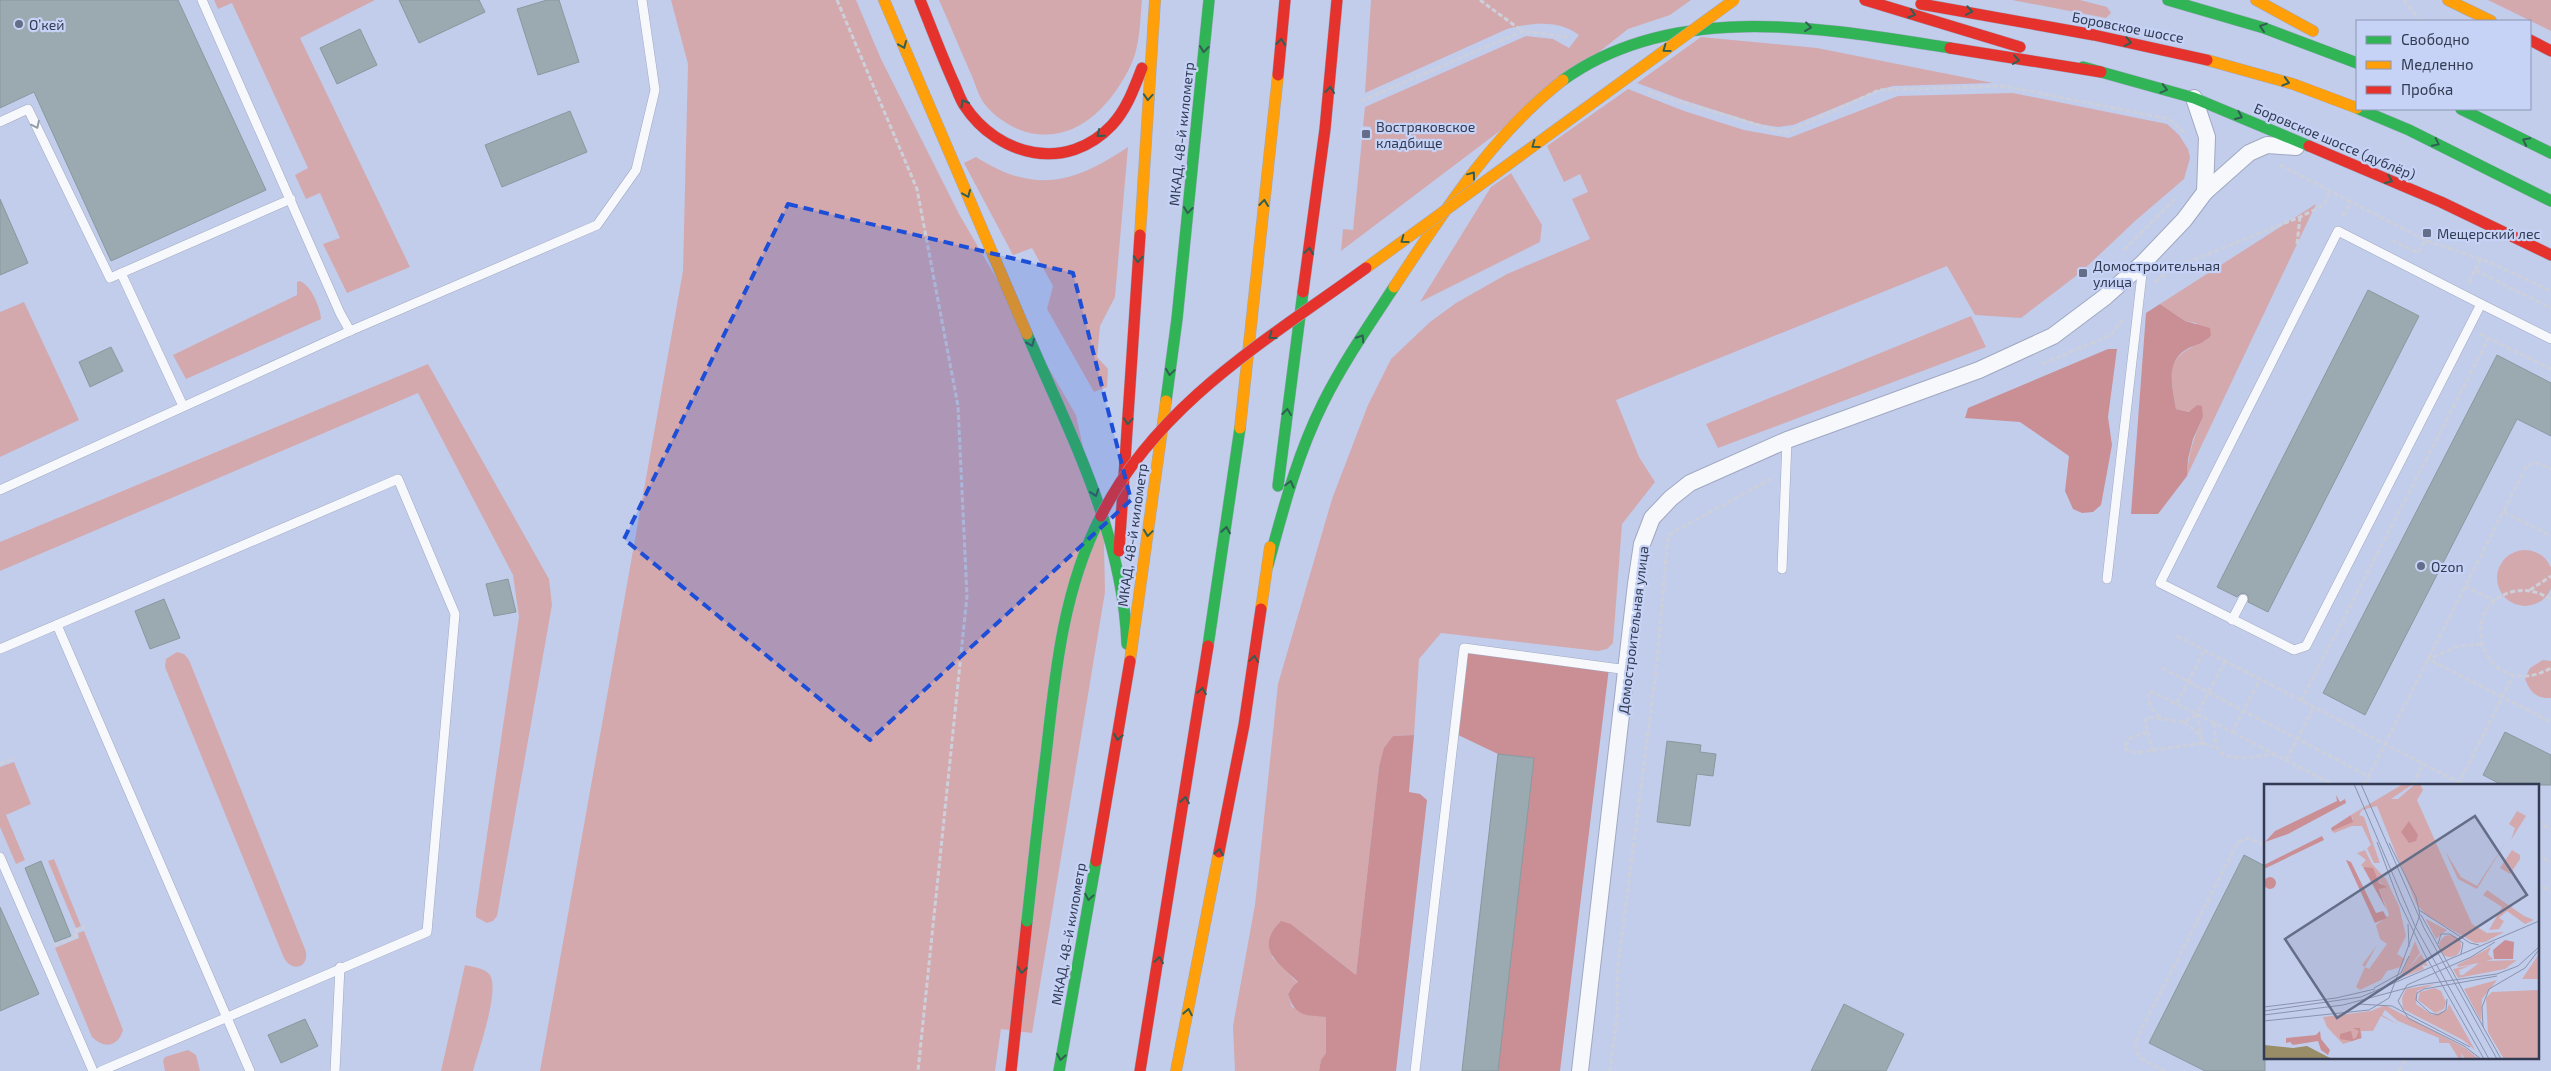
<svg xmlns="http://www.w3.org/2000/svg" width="2551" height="1071" font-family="'Exo 2',sans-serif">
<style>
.green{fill:#d3a9ae}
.forest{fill:#c98f95}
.building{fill:#9aaab0;stroke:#89989e}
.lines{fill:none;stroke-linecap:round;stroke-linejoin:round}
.lane-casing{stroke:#a0a8c1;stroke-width:10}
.street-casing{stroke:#a0a8c1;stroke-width:18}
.fast-casing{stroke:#a0a8c1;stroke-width:12}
.slow-casing{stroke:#a0a8c1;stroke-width:12}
.jam-casing{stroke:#a0a8c1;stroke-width:12}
.path{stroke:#cdd0da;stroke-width:3;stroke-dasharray:5 2.5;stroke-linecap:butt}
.lane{stroke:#f6f8fc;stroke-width:9}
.street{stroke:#f6f8fc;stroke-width:16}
.fast{stroke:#30b455;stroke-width:11}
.slow{stroke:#ff9f0a;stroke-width:11}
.jam{stroke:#e5322d;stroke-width:11}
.fast-bridge-casing{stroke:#a0a8c1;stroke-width:12;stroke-linecap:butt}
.slow-bridge-casing{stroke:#a0a8c1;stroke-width:12;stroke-linecap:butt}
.jam-bridge-casing{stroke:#a0a8c1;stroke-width:12;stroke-linecap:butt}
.fast-bridge{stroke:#30b455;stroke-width:11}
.slow-bridge{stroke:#ff9f0a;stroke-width:11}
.jam-bridge{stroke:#e5322d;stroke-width:11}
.oneway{stroke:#325f53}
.oneway2{stroke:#949aa7}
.marked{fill:#1d4ed8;fill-opacity:0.2;stroke:#1d4ed8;stroke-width:4;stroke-dasharray:10 6;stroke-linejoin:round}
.poi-dot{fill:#656e88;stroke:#c6d3f6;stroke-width:2}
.labels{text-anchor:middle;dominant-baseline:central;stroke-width:4.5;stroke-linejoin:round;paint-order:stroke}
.poi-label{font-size:14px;fill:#333b52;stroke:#c6d3f6;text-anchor:start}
.street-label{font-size:14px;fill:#333b52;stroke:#c6d3f6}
.inset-road{fill:none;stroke:#8993ae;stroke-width:1}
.view{fill:#656e88;fill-opacity:0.15;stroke:#656e88;stroke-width:2.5}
.inset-edge{fill:none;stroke:#333b52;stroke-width:2.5}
</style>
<rect width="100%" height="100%" fill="#c2cdec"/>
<g class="green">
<path d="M214,0H375L300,38L410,267L347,293L323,244L340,238L320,193L306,199L295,175L308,168L232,3L218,9Z"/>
<path d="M671,0H856L881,59L959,214L1076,415L1104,542L1105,592L1032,1033L1001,1029L995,1071H540L683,271L688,64Z"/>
<path d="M939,0H1142C1140,21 1140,48 1130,67C1110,107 1075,145 1026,132C1010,127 993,116 983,102C978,94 975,83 971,74C960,49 950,25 939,0Z"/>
<path d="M1371,0H1691L1670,15L1628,29L1501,130L1341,251L1343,229L1353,230L1362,139L1370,140L1371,127L1363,126L1365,107L1526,36L1553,39L1569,48L1579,35C1558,19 1530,23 1507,29L1365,93Z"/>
<path d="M2012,0H2080L2107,7L2111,13L2106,18Z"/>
<path d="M2488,0H2551V31Z"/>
<path d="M1701,37L1817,48L1993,83L1893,86L1878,90L1793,125L1778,127L1759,124L1683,100L1637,83Z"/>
<path d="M1628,89L1684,111L1744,130L1789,138L1898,96L2013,93L2167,124L2179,135L2188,149L2190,158L2184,179L2135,221L2080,273L2021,318L1975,315L1947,266L1616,400L1639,457L1655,482L1622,524L1613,643L1607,649L1598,651L1441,633L1419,659L1414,735L1393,736L1379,767L1356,975L1291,924L1272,957L1298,983L1293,986L1288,994L1292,1007L1315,1016L1326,1017V1053L1321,1060L1319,1071H1235L1233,1026L1255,905L1278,684L1332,499L1368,405L1391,359L1430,322L1456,303L1507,274L1590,239L1572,199L1588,192L1580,174L1564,182L1547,146Z"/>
<path d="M1128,147L1115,297L1100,326L1097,357L1108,369L1107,387L1094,392L1047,309L1053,286L1032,248L1013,255L964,163L976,157C1034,194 1073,184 1128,147Z"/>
<path d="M1511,173L1542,225L1540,242L1420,302L1491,187Z"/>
<path d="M2316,204L2187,476C2188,454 2194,437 2203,417L2197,405L2190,412L2176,409C2169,367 2165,358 2207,340L2196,323L2185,321L2160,304Z"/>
<path d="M299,281C310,283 321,308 321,319L186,379L173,355L297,295V282Z"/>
<path d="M24,302L79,420L0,457V312Z"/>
<path d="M1971,316L1986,347L1718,448L1706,424Z"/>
<path d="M428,364L549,579L552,605L497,916L493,921L487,923L476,917V910L519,617L513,575L418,393L0,571V542Z"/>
<circle cx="2525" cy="578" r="28"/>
<path d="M177,652L184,654L189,660L305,949C311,966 293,974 284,958L165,667L166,659Z"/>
<path d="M2543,660L2551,661V698C2536,699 2529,691 2525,678L2530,668Z"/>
<path d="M14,762L31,804L6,815L25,860L16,864L0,827V767Z"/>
<path d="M54,859L81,926L76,928L48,861Z"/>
<path d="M84,931L123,1030C118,1047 104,1049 92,1037L55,948L79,938L78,933Z"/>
<path d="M465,965C473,967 485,968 490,975C500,991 478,1052 473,1071H441Z"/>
<path d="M188,1050L196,1055L200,1071H165L163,1061L165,1057Z"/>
</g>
<g class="forest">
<path d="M2160,304L2185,321L2210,328L2211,335C2206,342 2199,344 2191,347C2164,359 2172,385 2176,409L2189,412L2197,405L2202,406L2203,417L2193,439L2188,459L2187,476L2158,514H2131L2146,313Z"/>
<path d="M2108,349H2117L2108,417L2112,445L2101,505L2093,512L2082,513L2073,509L2065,491L2069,456L2020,422L1965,418L1968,408Z"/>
<path d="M1464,648L1609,668L1560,1071H1498L1534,758L1498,754L1454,733Z"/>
<path d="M1414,735L1409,792L1420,794L1427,800L1396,1071H1319L1321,1060L1326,1053V1017C1306,1015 1295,1017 1288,994L1293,986L1298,982C1277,962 1254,948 1281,921L1291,924L1356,975L1379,767L1384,748L1393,736Z"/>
</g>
<g class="building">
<path d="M0,0H178L266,190L111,261L34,92L0,108Z"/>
<path d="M399,0H479L485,12L419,43Z"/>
<path d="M547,0H559L579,62L538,75L517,9Z"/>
<path d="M360,29L377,65L337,84L320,48Z"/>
<path d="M570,111L587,152L502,187L485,145Z"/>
<path d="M0,199L28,263L0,275Z"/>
<path d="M2368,290L2419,316L2268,612L2248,602V596L2245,593L2240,594L2237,597L2217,587Z"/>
<path d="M111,347L123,371L90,387L79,362Z"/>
<path d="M2497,355L2551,383V436L2517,419L2365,715L2323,693Z"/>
<path d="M508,579L516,612L494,616L486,584Z"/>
<path d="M164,599L180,638L150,649L135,611Z"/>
<path d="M2505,732L2551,755V785H2502L2483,775Z"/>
<path d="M1667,741L1701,745L1700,752L1716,754L1713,776L1697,774L1690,826L1657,822Z"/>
<path d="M1498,754L1534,758L1498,1071H1462Z"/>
<path d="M2244,855L2265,866V1071H2205L2149,1043Z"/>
<path d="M41,861L71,936L55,942L25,868Z"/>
<path d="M0,907L39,994L0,1011Z"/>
<path d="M1844,1004L1904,1034L1886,1071H1811Z"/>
<path d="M305,1019L318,1046L281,1063L268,1035Z"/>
</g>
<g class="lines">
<defs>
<g id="lane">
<path d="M202,0L340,313L350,331"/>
<path d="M0,122L28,109L110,278L291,199"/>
<path d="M2338,231L2481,304L2306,646L2294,650L2160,583Z"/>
<path d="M121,273L183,406"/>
<path d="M2481,304L2551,339"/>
<path d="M0,490L350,331L597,225L636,170L655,90L642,0"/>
<path d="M1782,569L1787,440"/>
<path d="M2107,579L2143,265"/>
<path d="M2232,620L2243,599"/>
<path d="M57,625L250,1071"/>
<path d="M0,649L398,479L455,614L427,932L101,1071"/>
<path d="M0,857L93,1071"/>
<path d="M335,1071L340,967"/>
<path d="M1415,1071L1464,648L1628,670"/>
</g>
<g id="street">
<path d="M2205,192L2249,153L2267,145L2296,147"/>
<path d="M1580,1071L1636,584L1642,544L1652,518L1671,498L1690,483L1787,440L1979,370L2053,336L2105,297L2143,263L2184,220L2205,192L2207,137L2194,98"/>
</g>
<g id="fast">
<path d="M2168,0L2264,28L2357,63"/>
<path d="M2083,67L2194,98L2309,146"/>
<path d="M1563,80C1674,0 1823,28 1950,48"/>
<path d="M2359,109L2409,130L2551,201"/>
<path d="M2461,109L2551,153"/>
<path d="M1027,334C1070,434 1123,534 1127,644"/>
<path d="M1166,401L1177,319L1209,0"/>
<path d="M1278,486L1303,292"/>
<path d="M1268,565C1283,510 1297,455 1323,403C1343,363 1369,325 1394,287"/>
<path d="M1208,646L1240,428"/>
<path d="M1059,1071L1096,861"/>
</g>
<g id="slow">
<path d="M884,0L1027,334"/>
<path d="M2256,0L2313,31"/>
<path d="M2448,0L2491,21"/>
<path d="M2207,60L2293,84L2357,108"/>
<path d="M1140,235L1155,0"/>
<path d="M1394,287C1443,213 1492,135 1563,80"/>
<path d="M1240,428L1278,75"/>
<path d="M1261,609L1270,547"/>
<path d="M1130,661L1166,401"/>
<path d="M1176,1071L1219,852"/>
</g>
<g id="jam">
<path d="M920,0C931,27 941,54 953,81C957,89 959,97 964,105C998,157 1067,173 1112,125C1127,109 1134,88 1142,68"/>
<path d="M1865,0L2020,47"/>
<path d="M1921,4L2094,35L2207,60"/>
<path d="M2530,40L2551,51"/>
<path d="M1950,48L2101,72"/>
<path d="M1278,75L1285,0"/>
<path d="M2309,146L2441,202L2551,255"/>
<path d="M1303,292L1325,129L1337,0"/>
<path d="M1119,551L1140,235"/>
<path d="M1219,852L1244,725L1261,609"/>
<path d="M1096,861L1130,661"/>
<path d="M1011,1071L1027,921"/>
<path d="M1140,1071L1208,646"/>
</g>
</defs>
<use href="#lane" class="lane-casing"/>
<use href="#street" class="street-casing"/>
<use href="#fast" class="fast-casing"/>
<use href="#slow" class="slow-casing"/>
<use href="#jam" class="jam-casing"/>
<g class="path">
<path d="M837,0L917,189L958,406L967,596L918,1071"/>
<path d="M1480,0L1522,31"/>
<path d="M2404,0L2420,21"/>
<path d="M1648,92L1785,133L1879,90L2004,86L2169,119L2186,134"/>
<path d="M1361,101L1523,31L1568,37"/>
<path d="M2280,165L2425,240L2489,262L2551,291"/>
<path d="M2343,216L2351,202"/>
<path d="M2392,240L2418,253L2425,240"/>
<path d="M2297,244L2300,217"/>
<path d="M2124,250L2175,199"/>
<path d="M2475,270L2481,259"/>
<path d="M2155,282L2171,269L2300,217L2324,205L2330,191"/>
<path d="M2469,283L2475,270L2551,308"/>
<path d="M2480,334L2551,369"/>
<path d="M2042,364L2111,335L2122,320"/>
<path d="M2504,512L2551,536"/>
<path d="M2465,586L2495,601"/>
<path d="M2530,590L2551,576"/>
<path d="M2551,599C2538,592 2526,588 2511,592C2452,610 2486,704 2551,668"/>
<path d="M2177,636L2464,785"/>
<path d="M2481,644L2459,646L2428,659L2551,722"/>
<path d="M2225,661L2197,714L2232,732L2260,679"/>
<path d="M2162,668L2368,776"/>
<path d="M2301,701L2489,338"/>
<path d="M2177,703L2204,651"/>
<path d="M2160,717C2152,710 2146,701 2150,691L2197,714"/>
<path d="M2184,722L2200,735"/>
<path d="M2214,723C2215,730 2214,740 2217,747C2223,764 2260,756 2274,754"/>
<path d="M2147,732L2130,738L2124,748L2135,753L2202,743L2197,715"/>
<path d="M2232,732L2334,785"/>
<path d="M2202,743L2216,748"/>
<path d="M2153,751L2145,722L2147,717L2184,722L2197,715"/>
<path d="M2286,760L2314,707"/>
<path d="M0,764L15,758"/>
<path d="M2364,785L2526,467L2535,462L2551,469"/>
<path d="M2413,785L2423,764"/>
<path d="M2458,785L2513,676"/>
<path d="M2537,822L2551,829"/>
<path d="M2537,855L2551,862"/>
<path d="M2537,884L2551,891"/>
<path d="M54,945L76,937L74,931L85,927"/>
<path d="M1610,1071L1617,1016V973L1656,671L1668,535L1771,479"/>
<path d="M2165,1071C2152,1064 2134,1060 2135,1042L2238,842L2248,838L2265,845"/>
<path d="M2399,1071L2406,1057"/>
</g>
<use href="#lane" class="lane"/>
<use href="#street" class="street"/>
<use href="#fast" class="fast"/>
<use href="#slow" class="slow"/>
<use href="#jam" class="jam"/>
<defs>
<path id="fast-bridge" d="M1027,921C1033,866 1039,810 1046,755C1055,674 1063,589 1101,516"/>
<path id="slow-bridge" d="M1366,268L1734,0"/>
<path id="jam-bridge" d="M1101,516C1157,404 1268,339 1366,268"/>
</defs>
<use href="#fast-bridge" class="fast-bridge-casing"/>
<use href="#slow-bridge" class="slow-bridge-casing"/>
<use href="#jam-bridge" class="jam-bridge-casing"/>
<use href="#fast-bridge" class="fast-bridge"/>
<use href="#slow-bridge" class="slow-bridge"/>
<use href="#jam-bridge" class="jam-bridge"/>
</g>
<defs><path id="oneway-chevron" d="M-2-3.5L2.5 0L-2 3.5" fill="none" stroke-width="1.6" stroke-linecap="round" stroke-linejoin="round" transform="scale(1.25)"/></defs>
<g class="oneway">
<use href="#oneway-chevron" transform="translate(1969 11) rotate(10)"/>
<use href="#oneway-chevron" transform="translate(1912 14) rotate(17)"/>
<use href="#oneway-chevron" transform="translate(1808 27) rotate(7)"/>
<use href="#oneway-chevron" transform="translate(2263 27) rotate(-162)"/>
<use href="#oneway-chevron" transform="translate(1281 42) rotate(-84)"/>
<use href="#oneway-chevron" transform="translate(2128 42) rotate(11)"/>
<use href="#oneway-chevron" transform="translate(903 45) rotate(67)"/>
<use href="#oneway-chevron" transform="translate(1204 49) rotate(96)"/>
<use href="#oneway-chevron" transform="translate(1666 49) rotate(144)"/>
<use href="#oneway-chevron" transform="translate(2016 60) rotate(8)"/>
<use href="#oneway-chevron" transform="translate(2286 82) rotate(16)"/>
<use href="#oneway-chevron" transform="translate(2164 89) rotate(15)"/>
<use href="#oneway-chevron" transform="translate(1330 90) rotate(-84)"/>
<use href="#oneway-chevron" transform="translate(1148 97) rotate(94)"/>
<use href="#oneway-chevron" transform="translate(964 103) rotate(-120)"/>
<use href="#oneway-chevron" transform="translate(2239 116) rotate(23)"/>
<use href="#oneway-chevron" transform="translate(1100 134) rotate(140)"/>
<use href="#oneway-chevron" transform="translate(2526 141) rotate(-153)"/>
<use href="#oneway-chevron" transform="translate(2436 143) rotate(26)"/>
<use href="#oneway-chevron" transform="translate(1535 145) rotate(144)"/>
<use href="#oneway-chevron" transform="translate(1472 175) rotate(-53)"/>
<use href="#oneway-chevron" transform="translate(2389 180) rotate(23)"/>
<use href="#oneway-chevron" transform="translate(967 194) rotate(67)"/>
<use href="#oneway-chevron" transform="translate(1264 203) rotate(-84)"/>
<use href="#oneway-chevron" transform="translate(1188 210) rotate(96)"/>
<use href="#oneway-chevron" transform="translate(1404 240) rotate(144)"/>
<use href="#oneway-chevron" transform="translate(1309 251) rotate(-82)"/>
<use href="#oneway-chevron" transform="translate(1138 259) rotate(94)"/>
<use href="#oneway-chevron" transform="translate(1272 336) rotate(144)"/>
<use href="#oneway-chevron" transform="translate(1361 338) rotate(-57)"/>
<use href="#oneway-chevron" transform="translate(1031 343) rotate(67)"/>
<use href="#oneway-chevron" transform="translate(1170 372) rotate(98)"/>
<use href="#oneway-chevron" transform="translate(1287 412) rotate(-83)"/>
<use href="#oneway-chevron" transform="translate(1128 421) rotate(94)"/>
<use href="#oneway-chevron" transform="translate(1290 484) rotate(-75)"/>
<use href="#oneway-chevron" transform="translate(1095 493) rotate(71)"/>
<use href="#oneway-chevron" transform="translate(1226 530) rotate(-81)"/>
<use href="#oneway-chevron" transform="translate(1148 533) rotate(98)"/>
<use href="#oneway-chevron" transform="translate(1254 659) rotate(-82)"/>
<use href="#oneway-chevron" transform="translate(1202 691) rotate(-81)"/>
<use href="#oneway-chevron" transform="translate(1118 737) rotate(100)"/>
<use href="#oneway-chevron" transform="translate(1185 800) rotate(-81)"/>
<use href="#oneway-chevron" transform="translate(1219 852) rotate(-79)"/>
<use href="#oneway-chevron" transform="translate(1089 897) rotate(100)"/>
<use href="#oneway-chevron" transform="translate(1159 960) rotate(-81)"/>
<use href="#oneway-chevron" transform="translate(1022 970) rotate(96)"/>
<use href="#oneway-chevron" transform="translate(1188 1012) rotate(-79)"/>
<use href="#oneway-chevron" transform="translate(1061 1057) rotate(100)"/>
</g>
<use class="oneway2" href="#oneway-chevron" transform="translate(36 125) rotate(64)"/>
<path class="marked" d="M788,204L1073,273L1131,500L870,740L624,539Z"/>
<g class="poi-dot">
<circle cx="19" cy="24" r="5"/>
<rect x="1361" y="129" width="10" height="10" rx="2.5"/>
<rect x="2422" y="228" width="10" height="10" rx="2.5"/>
<rect x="2078" y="268" width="10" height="10" rx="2.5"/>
<circle cx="2421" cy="566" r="5"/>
</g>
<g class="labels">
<g class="poi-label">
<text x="29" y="24">О’кей</text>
<text x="1376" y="126">Востряковское<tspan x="1376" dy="16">кладбище</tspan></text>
<text x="2437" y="233">Мещерский лес</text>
<text x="2093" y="265">Домостроительная<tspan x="2093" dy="16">улица</tspan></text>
<text x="2431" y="566">Ozon</text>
</g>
<g class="street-label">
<text transform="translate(2128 27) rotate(11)">Боровское шоссе</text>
<text transform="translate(1181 134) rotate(-84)">МКАД, 48-й километр</text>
<text transform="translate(2335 141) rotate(23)">Боровское шоссе (дублёр)</text>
<text transform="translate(1132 535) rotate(-82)">МКАД, 48-й километр</text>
<text transform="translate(1633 630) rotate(-83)">Домостроительная улица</text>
<text transform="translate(1068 934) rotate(-80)">МКАД, 48-й километр</text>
</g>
</g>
<g transform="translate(2264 784)">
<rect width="275" height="275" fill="#c2cdec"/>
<path d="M139,0H149L127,15H134L151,0H156L159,6L153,16L208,140L223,149L240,148L221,158L211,159L163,132L152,120L113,22L98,26L95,31L100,33L116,79H110L103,64L107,61L98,42H88L70,49L68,47L89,35L87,31ZM253,27L262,32L247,56L251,44L245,40ZM243,56L213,105L194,95L181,67L197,93L213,102ZM101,66L108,80L122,95L135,122L142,152L133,170L141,175L137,183L123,187L117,196L96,206L92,203L101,183L98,181L113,161L101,183L105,185L123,160L116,155L112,141L125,131L115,104L119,101L111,94L108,84L102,85L97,81L102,76L93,69ZM248,66L256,71V75L246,90L236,84ZM223,106L260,132L270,136L261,140L243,127L235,134L240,137L235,145L225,146L238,123L219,111ZM162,136V135L183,146L172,155ZM175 162a11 11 0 1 1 22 0a11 11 0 1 1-22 0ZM151,157L156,169L144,185L157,170L164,182L158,181L160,185L136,194ZM227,163L224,170L229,175L222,177L253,176L269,164L241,185L194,194L189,185L208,181L195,186L196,191H199L215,179L194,183L193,181ZM275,170V195H258ZM233,196L218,215L217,237L200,205ZM171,200L153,207L152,220L168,231L183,226L185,220L211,266L199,256L139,225L138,214L142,205ZM171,204L177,207L182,218L180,225L171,229L154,216L156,208ZM275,206V275H240L224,248L222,214L228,208ZM121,221L201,264L215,275H201L197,269L198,275H195L185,259H175V254L134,237L121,226L118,231L134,240L117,232L109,247H97L98,254L79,260L63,243L59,233L107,227Z" fill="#d3a9ae"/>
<path d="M72,11L76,18L81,15L82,19L24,50L1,58L11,47L73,17ZM87,31L89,38L68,47L67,44ZM145,37L154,51L152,57L145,59L137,48ZM58,52L60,56L0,85V81ZM82,76L87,78L112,129L119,127L123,134L111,139ZM99,83L109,84L115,99L123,103L115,105L122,125ZM0 99a6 6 0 1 1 12 0a6 6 0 1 1-12 0ZM241,156L250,158L249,175H230L229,166ZM89,244H96L97,254L88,257L76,255V250L87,247L89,255L92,254L95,247ZM56,247L57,255L66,266L64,271L57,266L54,257L29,261L26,258L22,259V254L52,251Z" fill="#c98f95"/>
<path d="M0,261L29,264L43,262L68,275H0Z" fill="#998d68"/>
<path class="inset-road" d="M90,0L151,142L225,275M97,0L160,144L233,275M113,58L135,117L160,169L220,275M155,126L206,159L215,161M157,131L237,275M144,140L145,163M174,160L177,150H186L199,159L197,170M110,204L137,189L145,172M183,215L182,226L174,231L166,229L152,216L153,209L160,205L233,192M94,220L128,222L206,263M0,223L72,214L111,205M0,227L97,213L275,137M0,231L79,221L154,201L233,190L254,182L275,163M0,237L105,226L125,214L156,131L152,113L125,59M219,243L218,223L225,205L261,184L274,167M217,275L200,262L144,234L134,217L143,201L207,173L231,158"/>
<path class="view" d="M211,32L263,111L73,234L21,155Z"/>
<rect width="275" height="275" class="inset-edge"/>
</g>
<rect x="2356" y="20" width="175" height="90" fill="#c6d3f6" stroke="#8b96b4"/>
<rect x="2366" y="36" width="25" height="8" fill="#30b455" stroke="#8b96b4"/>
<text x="2401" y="45" font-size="15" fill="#333b52">Свободно</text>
<rect x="2366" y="61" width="25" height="8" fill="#ff9f0a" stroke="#8b96b4"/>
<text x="2401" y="70" font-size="15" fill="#333b52">Медленно</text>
<rect x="2366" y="86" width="25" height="8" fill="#e5322d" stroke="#8b96b4"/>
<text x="2401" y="95" font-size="15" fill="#333b52">Пробка</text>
</svg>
